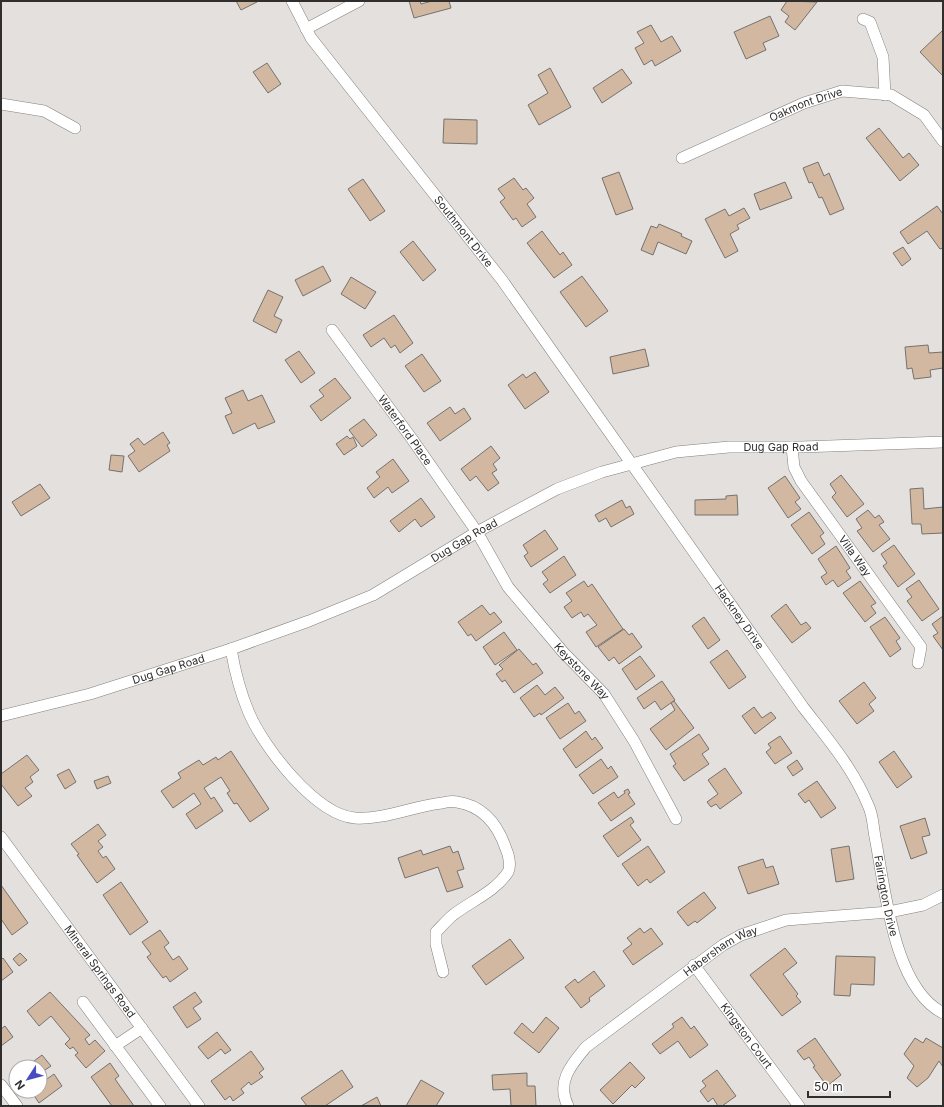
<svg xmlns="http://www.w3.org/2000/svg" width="944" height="1107" font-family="Inter,sans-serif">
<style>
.building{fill:#d2b8a1;stroke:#75726f}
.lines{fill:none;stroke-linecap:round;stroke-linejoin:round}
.minor-casing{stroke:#83807d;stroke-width:12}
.minor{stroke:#fff;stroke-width:11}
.labels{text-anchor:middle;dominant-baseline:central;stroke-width:4;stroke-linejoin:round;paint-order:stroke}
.street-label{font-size:11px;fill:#312f2e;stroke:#fff}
</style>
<rect width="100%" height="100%" fill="#e4e0dd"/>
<g class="building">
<path d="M236,1H257V2L241,10Z"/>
<path d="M409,1H420L421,4L432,1H449L451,8L414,18Z"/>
<path d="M787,1L817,2L795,30L785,22L789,16L781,10Z"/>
<path d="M770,16L779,36L763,43L766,50L746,59L734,32Z"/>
<path d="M651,25L661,42L672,36L681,51L655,66L652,60L644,65L635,48L644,43L637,32Z"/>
<path d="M942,31L943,32V76L920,52Z"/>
<path d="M267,63L281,84L268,93L253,72Z"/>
<path d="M550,68L571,107L539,125L528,105L548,93L538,75Z"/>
<path d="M622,69L632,83L602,103L593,88Z"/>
<path d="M444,119L477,120V144L443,143Z"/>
<path d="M879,128L903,158L909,153L919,165L900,181L866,138Z"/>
<path d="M818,162L824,176L829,173L844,209L830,215L822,197L819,198L812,182L809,183L803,168Z"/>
<path d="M619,172L633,209L616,215L602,178Z"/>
<path d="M514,178L523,190L526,188L534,198L527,204L536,217L522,227L516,218L513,220L500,202L505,198L498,189Z"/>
<path d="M363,179L385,211L370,221L348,189Z"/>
<path d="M785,182L792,198L760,210L754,194Z"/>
<path d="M937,206L943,214V248L940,249L927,231L908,244L900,232Z"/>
<path d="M744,208L750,218L737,225L739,229L730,234L738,251L725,258L705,219L725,209L729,216Z"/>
<path d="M659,224L682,234L681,236L692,241L686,254L658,242L653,255L641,250L651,226L657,228Z"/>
<path d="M542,231L560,255L563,252L572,265L554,278L527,243Z"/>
<path d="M413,241L436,270L423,281L400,252Z"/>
<path d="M903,247L911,259L902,266L893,253Z"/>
<path d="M323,266L331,281L303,296L295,280Z"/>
<path d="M582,276L608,311L586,327L560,292Z"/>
<path d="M351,277L376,292L365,309L341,294Z"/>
<path d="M268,290L283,297L274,316L282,320L276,333L253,321Z"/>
<path d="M394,315L413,343L400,353L395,345L391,348L384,338L371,347L363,335Z"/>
<path d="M928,345L929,353L943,352V368L930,370L931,377L914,379L912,368L907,369L905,347Z"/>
<path d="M645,349L649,366L613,374L610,357Z"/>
<path d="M299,351L315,373L301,383L285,360Z"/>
<path d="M422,354L441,381L424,392L405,366Z"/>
<path d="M535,372L549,392L525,409L508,385L523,374L526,378Z"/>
<path d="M335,378L351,398L321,421L310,406L324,396L319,390Z"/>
<path d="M243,390L248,401L262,395L275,422L258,429L255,423L233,434L225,416L232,413L225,398Z"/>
<path d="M450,407L455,414L464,408L471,419L440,441L427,423Z"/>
<path d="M364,419L377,435L362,447L349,430Z"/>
<path d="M163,432L170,443L167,445L170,451L139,472L128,456L135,451L130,444L138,438L144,445Z"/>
<path d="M347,436L350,439L353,437L357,446L344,455L336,444Z"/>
<path d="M491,446L500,458L493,464L497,470L492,473L499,483L488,491L476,476L470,481L461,469Z"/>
<path d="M111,455L124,456L122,472L109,470Z"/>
<path d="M393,459L409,481L392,493L388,487L374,498L367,488L380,477L376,472Z"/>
<path d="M841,475L864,504L847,517L832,497L836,493L830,484Z"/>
<path d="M785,476L800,498L795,502L801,509L788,518L768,488Z"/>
<path d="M40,484L50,498L21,516L12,502Z"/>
<path d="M923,488L924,509L943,507V533L922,534L921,524H912L910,489Z"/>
<path d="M737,495L738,515H695V500L726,499V496Z"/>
<path d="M421,498L435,517L421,527L415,519L399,532L390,521Z"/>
<path d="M622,500L626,508L630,506L634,514L611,527L606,518L599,522L595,515Z"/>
<path d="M868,510L875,518L879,515L884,522L879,525L890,539L873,552L857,531L862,528L856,519Z"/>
<path d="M809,512L824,533L820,536L825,544L812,554L791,525Z"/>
<path d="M545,530L558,549L531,567L524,556L528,553L523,545Z"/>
<path d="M894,545L915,574L898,587L883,566L887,563L881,554Z"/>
<path d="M836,546L850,568L846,571L851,578L838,587L833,580L826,585L821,577L827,573L818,559Z"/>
<path d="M564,556L576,575L550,593L543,584L548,580L542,572Z"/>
<path d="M919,580L939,609L922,621L907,601L912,597L906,589Z"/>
<path d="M584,581L588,587L592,584L623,629L596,647L586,632L597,625L588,614L584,617L581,612L572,618L564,607L572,601L566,593Z"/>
<path d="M860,581L876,603L871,606L876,613L865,622L843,593Z"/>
<path d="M786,604L801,625L806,622L811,628L792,643L771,616Z"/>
<path d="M482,605L490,615L494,612L502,622L476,641L471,634L468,636L458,622Z"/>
<path d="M943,616V650L933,636L938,633L932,624Z"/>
<path d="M704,617L720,640L708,649L692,626Z"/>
<path d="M885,617L900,638L896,641L901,649L890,657L870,627Z"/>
<path d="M624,629L629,635L632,633L642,647L619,664L614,657L609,661L598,647Z"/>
<path d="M504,632L517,650L495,665L483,647Z"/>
<path d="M519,649L533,665L536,663L543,673L514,693L505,680L502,682L496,674L503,669L499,665Z"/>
<path d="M727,650L746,677L729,689L710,662Z"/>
<path d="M640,656L655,676L636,690L622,669Z"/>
<path d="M662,681L675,700L661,710L655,701L644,709L637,698Z"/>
<path d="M864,682L876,698L869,704L874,711L857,724L839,701Z"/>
<path d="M537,685L545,695L555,687L564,698L541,715L540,713L534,717L520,698Z"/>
<path d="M674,701L694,728L666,750L650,729L675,710L671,703Z"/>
<path d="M568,703L575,714L579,711L586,721L560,739L546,718Z"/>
<path d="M754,707L762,718L771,712L776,718L755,734L742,716Z"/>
<path d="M586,731L592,740L595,737L603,748L576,768L563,749Z"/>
<path d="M699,734L709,749L702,754L709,764L684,781L673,766L676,764L670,754Z"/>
<path d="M780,736L792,753L775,764L766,752L771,748L768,744Z"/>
<path d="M231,751L269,809L250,822L237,803L234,804L227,793L230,791L221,777L204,788L211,799L214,797L223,811L196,829L186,814L201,804L194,793L173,808L161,791L181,778L178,773L199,760L203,765L216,757L218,760Z"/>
<path d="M894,751L912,777L897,788L879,762Z"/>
<path d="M27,755L39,770L30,777L33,782L25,788L32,796L18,806L1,784V774Z"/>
<path d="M601,759L608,769L611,766L618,777L593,794L579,775Z"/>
<path d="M797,760L803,769L793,776L787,767Z"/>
<path d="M725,768L742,793L720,809L716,804L711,807L707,802L718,794L708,780Z"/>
<path d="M69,769L76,782L65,789L57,775Z"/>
<path d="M108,776L111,783L97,789L94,781Z"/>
<path d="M817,781L836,808L821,818L809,800L805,803L798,794Z"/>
<path d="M628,789L630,793L628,794L635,804L611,821L598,803L614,792L618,798L625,793L624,791Z"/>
<path d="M631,817L634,822L630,825L641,840L618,857L603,836Z"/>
<path d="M925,818L930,835L922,837L927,853L911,859L900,826Z"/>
<path d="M98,824L106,835L98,841L103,847L98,851L103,858L106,856L115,869L97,883L77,855L79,854L71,844Z"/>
<path d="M450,846L453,853L458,851L464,869L457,871L463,887L447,892L438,867L405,878L398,858L421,850L423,855Z"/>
<path d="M648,846L665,872L650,883L647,879L638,886L622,864Z"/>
<path d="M849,846L854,879L836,882L831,849Z"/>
<path d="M763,859L766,868L773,866L779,884L748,894L738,867Z"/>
<path d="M121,882L148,922L130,935L103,895Z"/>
<path d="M1,885L28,923L12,935L1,919Z"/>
<path d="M704,892L716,908L697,923L695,921L688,926L677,912Z"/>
<path d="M640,928L644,933L651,928L663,944L633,965L623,951L632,944L627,938Z"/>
<path d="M160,930L169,943L164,947L173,960L179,956L188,969L170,982L166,976L163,978L147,957L151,954L142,942Z"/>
<path d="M510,939L524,958L486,985L472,966Z"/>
<path d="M785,948L797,963L783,974L798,994L796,996L801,1002L782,1016L750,975Z"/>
<path d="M20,953L27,960L19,966L13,959Z"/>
<path d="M836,956L875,957L874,985L851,984L850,996L834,995Z"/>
<path d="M3,958L13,972L1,981V960Z"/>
<path d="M594,971L605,986L589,998L590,1001L581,1008L565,987L575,979L578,983Z"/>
<path d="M50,992L90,1035L85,1039L89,1045L95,1040L105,1051L86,1068L75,1055L78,1053L73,1047L70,1049L65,1044L70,1039L51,1016L39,1026L27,1011Z"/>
<path d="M195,992L202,1002L193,1008L201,1019L187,1028L173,1007Z"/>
<path d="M546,1017L559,1028L539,1053L514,1033L522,1023L533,1033Z"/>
<path d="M682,1017L691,1029L694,1026L708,1045L690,1058L678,1041L660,1054L652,1044L674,1027L672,1024Z"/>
<path d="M5,1026L13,1037L1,1046V1029Z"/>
<path d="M217,1032L231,1050L225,1054L221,1049L208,1059L198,1047Z"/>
<path d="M815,1038L841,1075L827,1086L813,1067L815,1066L809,1057L804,1060L797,1051Z"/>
<path d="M915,1038L923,1043L926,1038L943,1048V1067L939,1061L928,1078L917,1087L907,1078L914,1066L904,1054Z"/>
<path d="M251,1051L264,1069L259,1073L263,1077L251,1085L249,1082L241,1089L244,1093L233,1101L230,1096L225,1100L211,1081Z"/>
<path d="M42,1055L51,1066L42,1072L47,1079L54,1074L62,1086L39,1103L31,1091H40V1067H26Z"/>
<path d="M630,1062L645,1078L635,1088L632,1085L613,1104L600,1090Z"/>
<path d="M110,1063L119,1076L115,1079L134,1106H112L91,1077Z"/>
<path d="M342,1070L353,1087L325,1106H307L301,1098Z"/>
<path d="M717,1070L736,1096L722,1106H718L713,1098L708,1102L700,1091L706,1086L702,1081Z"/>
<path d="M527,1073V1086H535L536,1106H511L510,1089L493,1090L492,1075Z"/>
<path d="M421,1080L444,1093L436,1106H406Z"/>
<path d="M377,1097L381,1106H361Z"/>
</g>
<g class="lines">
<defs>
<g id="minor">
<path id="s1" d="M292,1L311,38L502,280L803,707C827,738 853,768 868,805C873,814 873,827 875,837C885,887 893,988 943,1013"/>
<path d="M863,19L870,22L883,57L885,95"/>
<path d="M306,29L359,1"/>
<path d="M1,104L44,111L75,128"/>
<path id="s2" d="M682,158L804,103L842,91L891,95L924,115L943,141"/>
<path id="s3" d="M332,330L412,439L477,532L508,587L563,652L604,694L634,741L676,819"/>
<path id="s4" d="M792,447L794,467L801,481L921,647L918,663"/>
<path d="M231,649C235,672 240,692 249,713C264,748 316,815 355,818C384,820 414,806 442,803C446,802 452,801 457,802C484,806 498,825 506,849C509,855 511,867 508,872C495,892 471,901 453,915C447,920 442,926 436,932V944L443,972"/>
<path id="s5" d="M1,716L90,694L231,649L309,621L373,595L477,532L557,489L602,472L676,452L729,447H801L943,442"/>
<path id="s6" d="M1,837L199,1106"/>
<path id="s7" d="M694,965L799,1106"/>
<path d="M83,1002L160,1106"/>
<path d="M115,1046L142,1028"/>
<path d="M1,1085L17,1106"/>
<path id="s8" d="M568,1106C556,1082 571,1065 586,1047L723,945L741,935L786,920L889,912L923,905L943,895"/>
</g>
</defs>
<use href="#minor" class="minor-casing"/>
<use href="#minor" class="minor"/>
</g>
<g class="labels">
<g class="street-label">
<text stroke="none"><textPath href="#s2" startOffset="135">Oakmont Drive</textPath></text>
<text stroke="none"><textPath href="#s1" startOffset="288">Southmont Drive</textPath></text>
<text stroke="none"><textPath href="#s3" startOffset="124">Waterford Place</textPath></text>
<text stroke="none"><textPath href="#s5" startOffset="834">Dug Gap Road</textPath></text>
<text stroke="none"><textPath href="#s5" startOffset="498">Dug Gap Road</textPath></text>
<text stroke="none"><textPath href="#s4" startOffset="128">Villa Way</textPath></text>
<text stroke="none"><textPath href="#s1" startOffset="762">Hackney Drive</textPath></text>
<text stroke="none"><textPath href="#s5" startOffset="174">Dug Gap Road</textPath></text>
<text stroke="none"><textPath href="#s3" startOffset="424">Keystone Way</textPath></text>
<text stroke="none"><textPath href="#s1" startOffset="1083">Fairington Drive</textPath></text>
<text stroke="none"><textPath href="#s8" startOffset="232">Habersham Way</textPath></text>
<text stroke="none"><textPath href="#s6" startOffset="167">Mineral Springs Road</textPath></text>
<text stroke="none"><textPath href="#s7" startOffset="88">Kingston Court</textPath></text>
</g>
</g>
<rect width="944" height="1107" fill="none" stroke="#312f2e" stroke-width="4"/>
<g transform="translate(28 1079) rotate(234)"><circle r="19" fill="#ffffff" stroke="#adacab"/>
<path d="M0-3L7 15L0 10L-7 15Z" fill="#484cc2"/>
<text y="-6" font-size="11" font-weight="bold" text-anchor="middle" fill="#312f2e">N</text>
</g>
<path d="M808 1091v6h82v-6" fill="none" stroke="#312f2e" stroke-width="2"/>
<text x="814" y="1091" font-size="12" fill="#312f2e" stroke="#ffffff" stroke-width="3" paint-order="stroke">50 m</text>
</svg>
